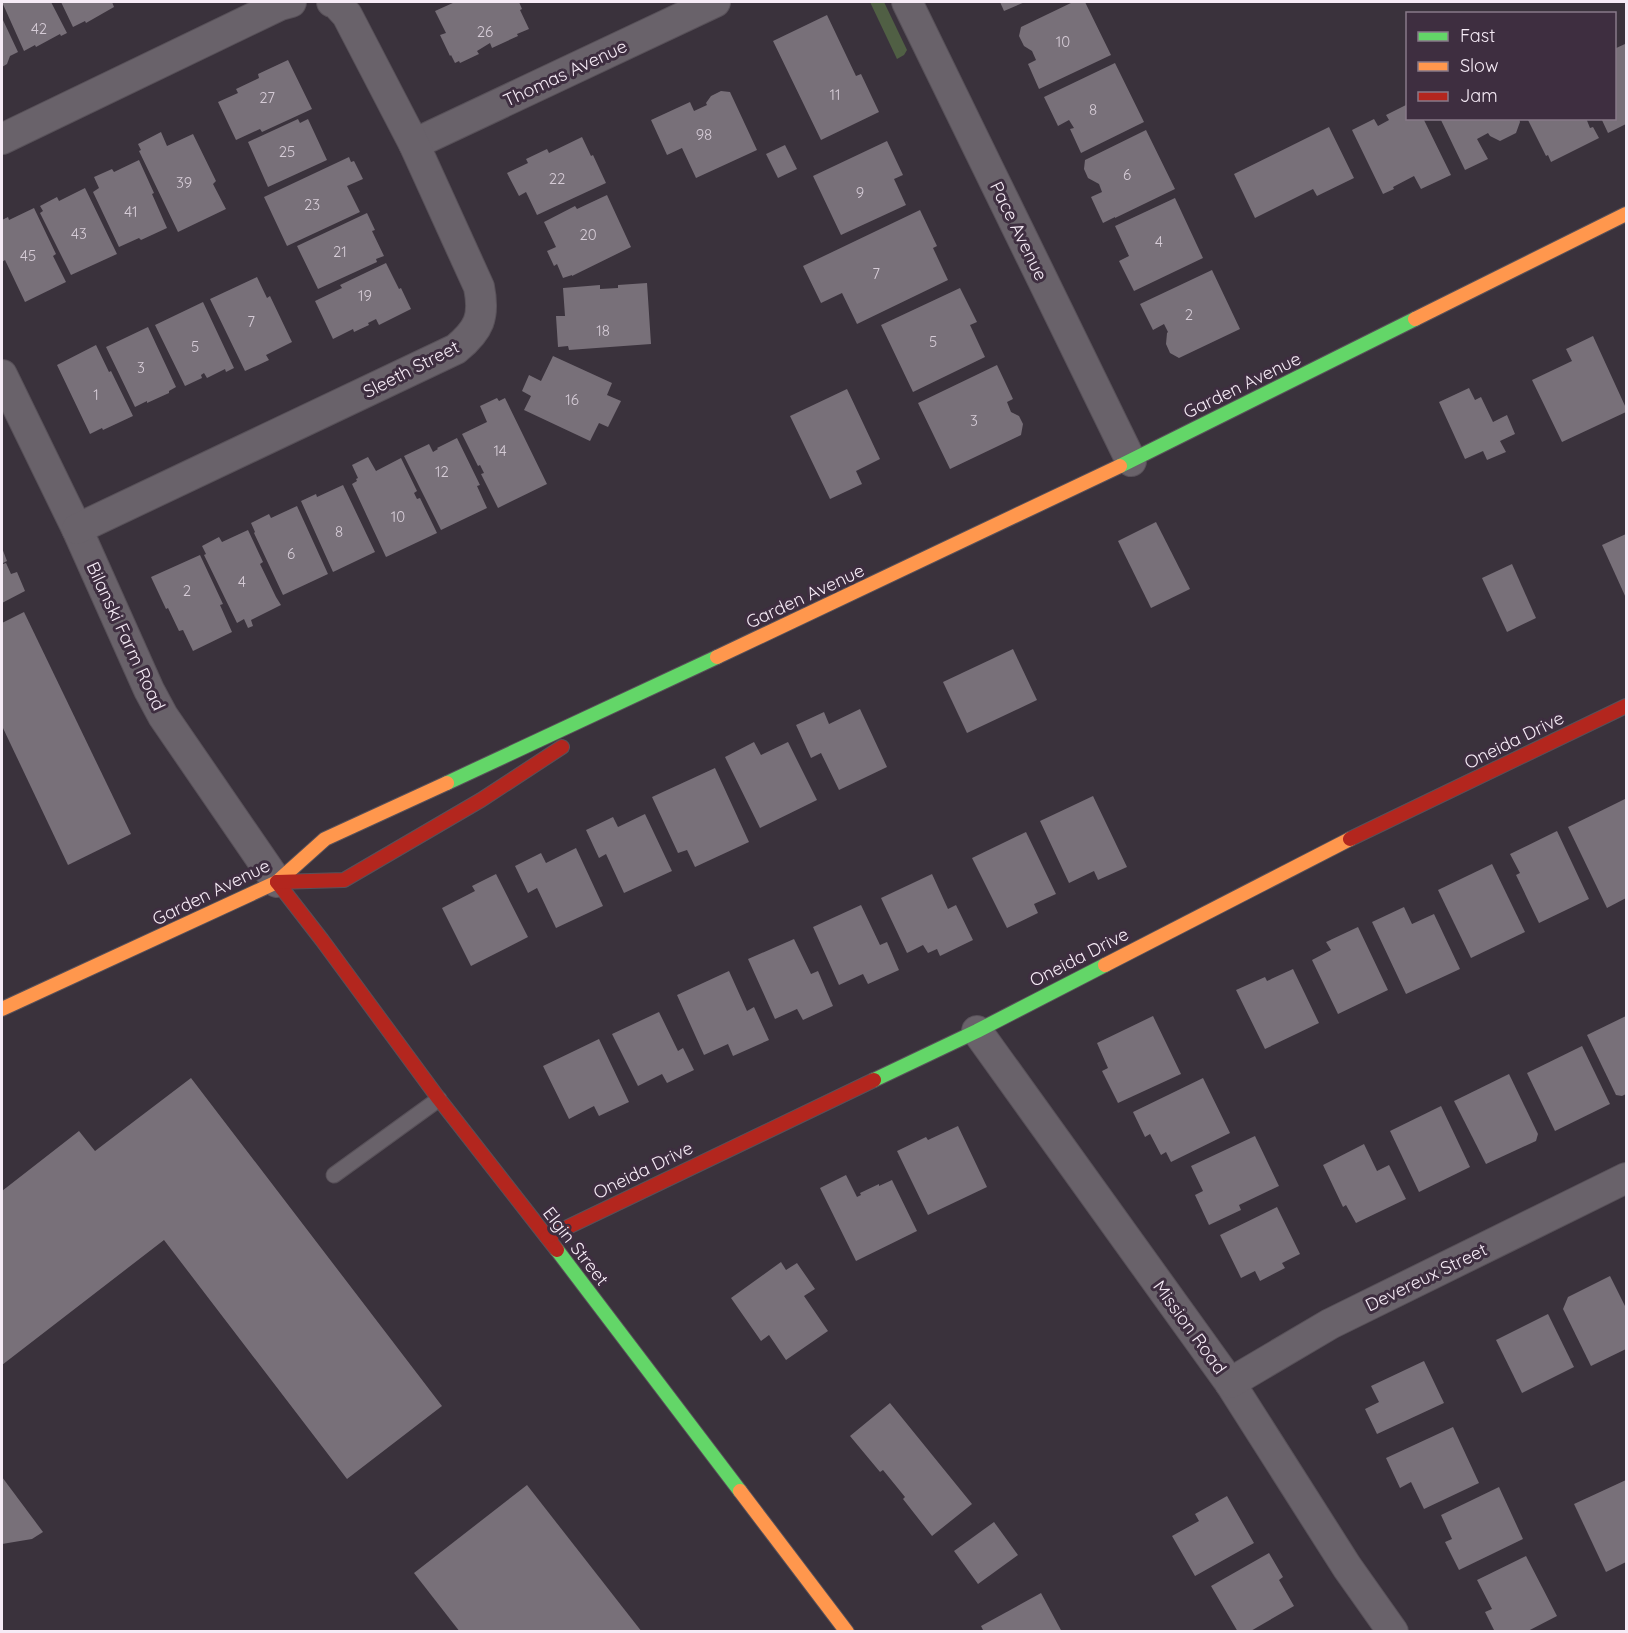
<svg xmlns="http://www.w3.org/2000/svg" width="1628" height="1633" font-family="Quicksand,sans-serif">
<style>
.green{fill:#505f44}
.building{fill:#787079}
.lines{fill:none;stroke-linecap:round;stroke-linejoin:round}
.lane-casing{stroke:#585159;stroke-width:17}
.street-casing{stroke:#585159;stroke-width:32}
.fast-casing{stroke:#585159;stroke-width:16}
.slow-casing{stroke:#585159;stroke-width:16}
.jam-casing{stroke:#585159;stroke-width:16}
.lane{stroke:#69626a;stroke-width:15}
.street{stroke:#69626a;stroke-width:30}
.fast{stroke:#63d668;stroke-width:14}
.slow{stroke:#ff974d;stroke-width:14}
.jam{stroke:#b3261e;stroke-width:14}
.labels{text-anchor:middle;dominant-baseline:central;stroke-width:6;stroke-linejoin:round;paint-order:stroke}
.number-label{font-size:15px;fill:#d6ccd7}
.street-label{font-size:18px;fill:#f6ebf6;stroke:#3e2e40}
</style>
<rect width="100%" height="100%" fill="#3a323c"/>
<path class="green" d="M870,2H884L907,50L904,55L897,59Z"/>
<g class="building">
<path d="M2,2H51L67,33L61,36L60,34L36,47L35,45L24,51Z"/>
<path d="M61,2H112L114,7L86,23L85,21L73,27Z"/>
<path d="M455,2H519L522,9L520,10L529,29L517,34L518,36L492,48L490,43L477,51L479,54L460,63L459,61L455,63L451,55L450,56L440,35L446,33L435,11Z"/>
<path d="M1000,2H1025L1004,11Z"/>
<path d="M1073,2H1085L1111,55L1039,89L1028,64L1036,60L1032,51L1024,46L1019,36L1021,27Z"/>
<path d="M827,15L856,76L861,74L879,112L821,140L773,41Z"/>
<path d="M2,18L18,52L10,56L7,64L2,67Z"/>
<path d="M1625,44L1626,47V124L1608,133L1601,118H1614V49Z"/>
<path d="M288,60L312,109L262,132L260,129L236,140L218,102L238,93L236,89L259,78L258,74Z"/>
<path d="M1115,63L1144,122L1081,153L1070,129L1074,128L1069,120L1058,126L1044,97Z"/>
<path d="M721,91L730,92L757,150L696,178L682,148L667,155L651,120L690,102L694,111L707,105L706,103L711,96Z"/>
<path d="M1408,104V118H1423L1451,175L1421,189L1414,176L1393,187L1394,189L1383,194L1352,130L1374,119L1378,126L1389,120L1386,115Z"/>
<path d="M1440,118H1519L1520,122L1516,133L1500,141L1490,136L1488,133L1477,139L1488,159L1465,170Z"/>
<path d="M1527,118H1586L1590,128L1593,127L1599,138L1551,162L1548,155L1546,156Z"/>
<path d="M298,119L300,123L308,119L327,160L268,187L248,142Z"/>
<path d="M1329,127L1354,178L1317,196L1313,189L1255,218L1234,174Z"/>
<path d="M1146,130L1175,189L1115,218V217L1103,223L1091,197L1102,192L1099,184L1088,178L1084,169L1085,160Z"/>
<path d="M161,132L167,146L193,134L216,181L213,184L226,209L178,232L139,151L141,150L138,144Z"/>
<path d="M582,137L591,156L593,155L606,183L537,215L526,192L519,196L507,173L528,163L526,159L547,149L549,153Z"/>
<path d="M887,141L903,175L894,179L906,205L841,235L813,176Z"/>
<path d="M785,145L797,169L778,178L766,154Z"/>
<path d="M349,157L351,162L354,161L363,179L347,186L360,212L287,246L264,197Z"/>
<path d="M139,160L154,193L152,194L167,228L141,240L139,238L119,247L93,192L99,188L94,177L112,169L114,172Z"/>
<path d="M85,188L117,254L71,275L40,213L43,211L40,206L57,197L59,201Z"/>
<path d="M607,195L631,247L572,276V275L563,278L557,264L554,266L547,251L556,247L544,222L575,206L577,209Z"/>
<path d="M1175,198L1203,258L1134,291L1119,261L1129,256L1115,226Z"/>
<path d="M34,208L56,254L53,256L66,282L25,302L5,260L2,262V220L8,217L9,220Z"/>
<path d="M920,210L937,246L933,248L948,280L857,324L842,293L821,303L803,266Z"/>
<path d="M367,213L375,230L372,231L384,256L376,259L377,262L318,289L297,246Z"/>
<path d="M386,263L399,289L401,288L411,309L379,325L376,319L368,323L369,325L354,332L353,329L333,339L315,301L342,288L340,285Z"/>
<path d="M1212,270L1240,329L1179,358L1170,353L1166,344L1167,333L1168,332L1164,324L1153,330L1140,304Z"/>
<path d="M257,277L267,298L270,296L292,342L266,355L269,360L245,371L210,299Z"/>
<path d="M647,283L651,344L569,350L568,346L558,347L556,316H565L563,288L600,285V289L618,288V285Z"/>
<path d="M960,288L977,322L970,325L985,357L913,392L881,325Z"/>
<path d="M203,302L234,368L226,372L225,369L207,378L204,373L201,375L202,378L185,386L155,325Z"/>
<path d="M148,327L176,387L169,391V393L147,403V401L135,407L106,347Z"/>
<path d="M1593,336L1626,408V412L1562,442L1532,380L1572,361L1566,349Z"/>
<path d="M96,345L109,372L111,371L133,416L103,430L102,428L90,434L57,365Z"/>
<path d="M553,356L612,383L607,395L621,401L608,427L599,423L590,441L524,410L531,396L522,391L529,375L541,381Z"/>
<path d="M997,365L1013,399L1007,402L1011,412L1019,416L1023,424L1021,435L950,469L918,403Z"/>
<path d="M1469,388L1475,400L1481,397L1493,422L1507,415L1515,434L1500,441L1506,452L1487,460L1483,451L1465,459L1439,402Z"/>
<path d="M847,389L880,459L856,471L862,484L830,499L790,416Z"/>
<path d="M497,398L499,401L505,398L547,484L498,508L481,474L484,473L480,465L478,466L462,434L487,422L480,406Z"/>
<path d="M457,438L480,485L477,486L487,508L441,530L404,456L429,444L433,452L438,449L437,448Z"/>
<path d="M368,457L376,471L401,458L417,491L414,493L417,499L420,498L437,533L386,557L352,484L357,481L356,479L358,478L352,465Z"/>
<path d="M343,485L375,552L333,572L301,501L316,494L317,497Z"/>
<path d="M297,506L328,574L283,595L254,533L255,532L251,523L269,514L271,518Z"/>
<path d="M1156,522L1190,589L1151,608L1118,541Z"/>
<path d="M248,530L263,562L260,564L276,597L281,605L251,620L253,626L248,628L244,619L237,623L204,555L206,554L202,546L219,537L222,542Z"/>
<path d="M1626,534V598L1602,545Z"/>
<path d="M2,548L7,561L3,563V564L6,563L11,574L17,572L25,591L2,603Z"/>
<path d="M200,555L223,604L220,605L232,632L193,651L183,630L179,631L168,608L166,609L151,577Z"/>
<path d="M1512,564L1536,618L1507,632L1482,578Z"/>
<path d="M24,612L131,834L68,865L2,726V623Z"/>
<path d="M1013,649L1037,700L967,733L943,682Z"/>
<path d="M860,709L887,767L839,790L821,753L811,758L796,725L824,712L829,724Z"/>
<path d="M754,742L761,755L788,742L817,800L760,828L725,757Z"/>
<path d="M715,768L749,842L695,867L687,850L678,853L652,797Z"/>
<path d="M1093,796L1127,867L1098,880L1094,871L1069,883L1040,821Z"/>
<path d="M1625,799L1626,898L1607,908L1568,827Z"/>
<path d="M645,814L672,871L624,893L606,854L599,858L586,830L613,817L618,827Z"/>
<path d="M1557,831L1589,899L1539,923L1516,875L1520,873L1510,854Z"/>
<path d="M1026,832L1056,894L1034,904L1038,913L1007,928L972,858Z"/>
<path d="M576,848L603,906L556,928L537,888L528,893L515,866L541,853L546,863Z"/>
<path d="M1492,864L1525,932L1471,958L1438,890Z"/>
<path d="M496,874L528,937L471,966L442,908L475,891L472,886Z"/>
<path d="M932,874L948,909L956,905L973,940L940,956L937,949L928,953L923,945L907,953L881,898Z"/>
<path d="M861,905L880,945L887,942L899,970L868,984L863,974L839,985L813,927Z"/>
<path d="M1404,907L1412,924L1434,914L1460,969L1406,994L1372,922Z"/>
<path d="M1358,927L1388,990L1338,1014L1312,960L1331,950L1326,942Z"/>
<path d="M794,939L811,974L818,971L833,1006L803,1020L797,1009L775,1019L748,959Z"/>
<path d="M1293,969L1319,1023L1265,1049L1236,990L1265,977L1267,981Z"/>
<path d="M729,971L747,1011L754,1007L769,1040L733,1056L728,1044L704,1055L677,995Z"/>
<path d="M659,1012L678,1051L683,1048L694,1070L667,1083L662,1074L638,1086L612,1034Z"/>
<path d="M1153,1016L1181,1074L1118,1103L1102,1071L1108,1068L1097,1043Z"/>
<path d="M1626,1016V1094L1622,1096L1616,1095L1587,1035Z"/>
<path d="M599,1039L629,1102L599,1116L594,1106L569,1119L543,1066Z"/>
<path d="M1582,1046L1610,1104L1555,1131L1527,1073Z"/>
<path d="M1509,1074L1538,1134L1536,1141L1486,1164L1454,1101Z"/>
<path d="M191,1078L442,1406L347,1479L164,1240L2,1365V1191L79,1131L95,1151Z"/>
<path d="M1203,1078L1230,1133L1171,1162L1166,1152L1161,1155L1150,1134L1145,1137L1133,1112Z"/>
<path d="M1441,1106L1470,1167L1419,1192L1390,1131Z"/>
<path d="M958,1126L987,1187L928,1215L897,1151L926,1137L928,1140Z"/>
<path d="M1255,1136L1279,1186L1239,1205L1241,1210L1209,1225L1195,1195L1203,1191L1191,1166Z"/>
<path d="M1364,1144L1377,1171L1389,1165L1406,1199L1356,1223L1346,1205L1343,1207L1323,1165Z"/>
<path d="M846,1175L857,1197L861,1195L860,1193L879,1184V1186L892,1180L917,1231L856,1261L820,1188Z"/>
<path d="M1277,1207L1300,1254L1282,1263L1285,1268L1260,1281L1255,1271L1241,1278L1220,1235Z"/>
<path d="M781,1262L786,1270L797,1263L815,1289L804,1296L828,1331L786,1360L769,1335L761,1341L731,1298Z"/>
<path d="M1610,1276L1626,1308V1349L1591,1366L1563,1309L1568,1297Z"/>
<path d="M1548,1314L1574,1367L1522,1393L1496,1340Z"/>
<path d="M1424,1361L1444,1403L1377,1434L1365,1409L1379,1402L1371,1386Z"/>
<path d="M890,1403L972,1504L932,1536L903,1499L905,1497L883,1470L880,1472L850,1436Z"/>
<path d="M1453,1427L1479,1483L1424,1509L1411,1482L1400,1488L1386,1458Z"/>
<path d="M2,1477L43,1532L32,1539L2,1544Z"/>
<path d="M1626,1480V1562L1606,1572L1574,1504Z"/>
<path d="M527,1485L642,1632H460L414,1573Z"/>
<path d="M1499,1487L1523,1539L1459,1570L1445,1542L1452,1539L1441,1515Z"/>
<path d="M1227,1496L1254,1543L1195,1576L1172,1536L1199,1521L1195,1514Z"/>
<path d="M994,1522L1018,1555L978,1584L954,1551Z"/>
<path d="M1269,1553L1283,1577L1279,1580L1294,1606L1249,1632H1238L1211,1586Z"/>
<path d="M1526,1556L1557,1616L1526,1632H1495L1485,1612L1492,1609L1477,1580Z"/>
<path d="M1041,1593L1062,1632H984L981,1626Z"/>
</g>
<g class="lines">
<defs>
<path id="lane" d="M334,1175L439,1099"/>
<g id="street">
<path d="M907,2L1131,461"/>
<path d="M2,139L280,5L291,2"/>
<path d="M414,144L715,2"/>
<path d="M2,375L77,529L149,690L163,716L277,882"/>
<path d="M77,529L456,349C479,330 485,317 479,287L414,144L347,15L335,2H332"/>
<path d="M977,1031L1230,1383L1347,1567L1393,1632"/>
<path d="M1230,1383L1330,1324L1626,1178"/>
</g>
<g id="fast">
<path d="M1120,466L1415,319"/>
<path d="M447,783L717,657"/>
<path d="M874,1080L977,1031L1105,965"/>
<path d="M557,1250L740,1491"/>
</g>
<g id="slow">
<path d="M1415,319L1626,214"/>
<path d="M717,657L1120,466"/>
<path d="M1105,965L1350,839"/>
<path d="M2,1009L277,882L325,839L447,783"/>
<path d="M740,1491L847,1632"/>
</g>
<g id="jam">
<path d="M1350,839L1626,706"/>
<path d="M277,882L322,940L439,1099L557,1250"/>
<path d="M277,882L344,880L481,800L562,747"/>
<path d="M547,1237L874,1080"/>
</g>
</defs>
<use href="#lane" class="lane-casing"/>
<use href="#street" class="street-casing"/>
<use href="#fast" class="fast-casing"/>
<use href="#slow" class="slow-casing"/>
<use href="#jam" class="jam-casing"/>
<use href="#lane" class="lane"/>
<use href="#street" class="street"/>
<use href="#fast" class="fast"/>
<use href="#slow" class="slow"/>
<use href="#jam" class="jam"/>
</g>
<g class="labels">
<g class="number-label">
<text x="39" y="28">42</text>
<text x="485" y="31">26</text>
<text x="1063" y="41">10</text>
<text x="835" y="94">11</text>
<text x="267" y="97">27</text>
<text x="1093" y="109">8</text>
<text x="704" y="134">98</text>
<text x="287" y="151">25</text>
<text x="1127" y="174">6</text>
<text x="557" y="178">22</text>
<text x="184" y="182">39</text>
<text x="860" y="192">9</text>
<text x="312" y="204">23</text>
<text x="131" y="211">41</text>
<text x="79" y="233">43</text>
<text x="588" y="234">20</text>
<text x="1159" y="241">4</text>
<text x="340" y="251">21</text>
<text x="28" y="255">45</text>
<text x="876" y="273">7</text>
<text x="365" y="295">19</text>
<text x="1189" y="314">2</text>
<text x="251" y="321">7</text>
<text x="603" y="330">18</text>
<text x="933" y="341">5</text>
<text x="195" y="346">5</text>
<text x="141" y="367">3</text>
<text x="96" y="394">1</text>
<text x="572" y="399">16</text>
<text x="974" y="420">3</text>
<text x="500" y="450">14</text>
<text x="442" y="471">12</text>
<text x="398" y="516">10</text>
<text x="339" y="531">8</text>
<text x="291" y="553">6</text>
<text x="242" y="581">4</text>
<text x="187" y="590">2</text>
</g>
<g class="street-label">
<text transform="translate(565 73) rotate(-25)">Thomas Avenue</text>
<text transform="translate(1019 231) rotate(64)">Pace Avenue</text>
<text transform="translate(411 369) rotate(-27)">Sleeth Street</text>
<text transform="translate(1242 385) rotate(-26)">Garden Avenue</text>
<text transform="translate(805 596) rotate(-25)">Garden Avenue</text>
<text transform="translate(126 636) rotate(65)">Bilanski Farm Road</text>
<text transform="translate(1514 740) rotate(-26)">Oneida Drive</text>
<text transform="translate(211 892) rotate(-26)">Garden Avenue</text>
<text transform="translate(1079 957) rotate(-27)">Oneida Drive</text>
<text transform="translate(643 1170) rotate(-26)">Oneida Drive</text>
<text transform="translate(576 1246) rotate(52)">Elgin Street</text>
<text transform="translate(1426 1277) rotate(-26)">Devereux Street</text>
<text transform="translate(1190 1327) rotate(54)">Mission Road</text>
</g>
</g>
<rect width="1628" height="1633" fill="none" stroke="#f6ebf6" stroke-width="6"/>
<rect x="1406" y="12" width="210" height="108" fill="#3e2e40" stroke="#887a89" stroke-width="1.5"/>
<rect x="1418" y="32" width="30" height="9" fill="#63d668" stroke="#887a89" stroke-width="1.5"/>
<text x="1460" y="42" font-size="18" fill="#f6ebf6">Fast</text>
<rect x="1418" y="62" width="30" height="9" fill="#ff974d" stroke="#887a89" stroke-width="1.5"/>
<text x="1460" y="72" font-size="18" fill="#f6ebf6">Slow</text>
<rect x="1418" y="92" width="30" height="9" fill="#b3261e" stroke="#887a89" stroke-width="1.5"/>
<text x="1460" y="102" font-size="18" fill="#f6ebf6">Jam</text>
</svg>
